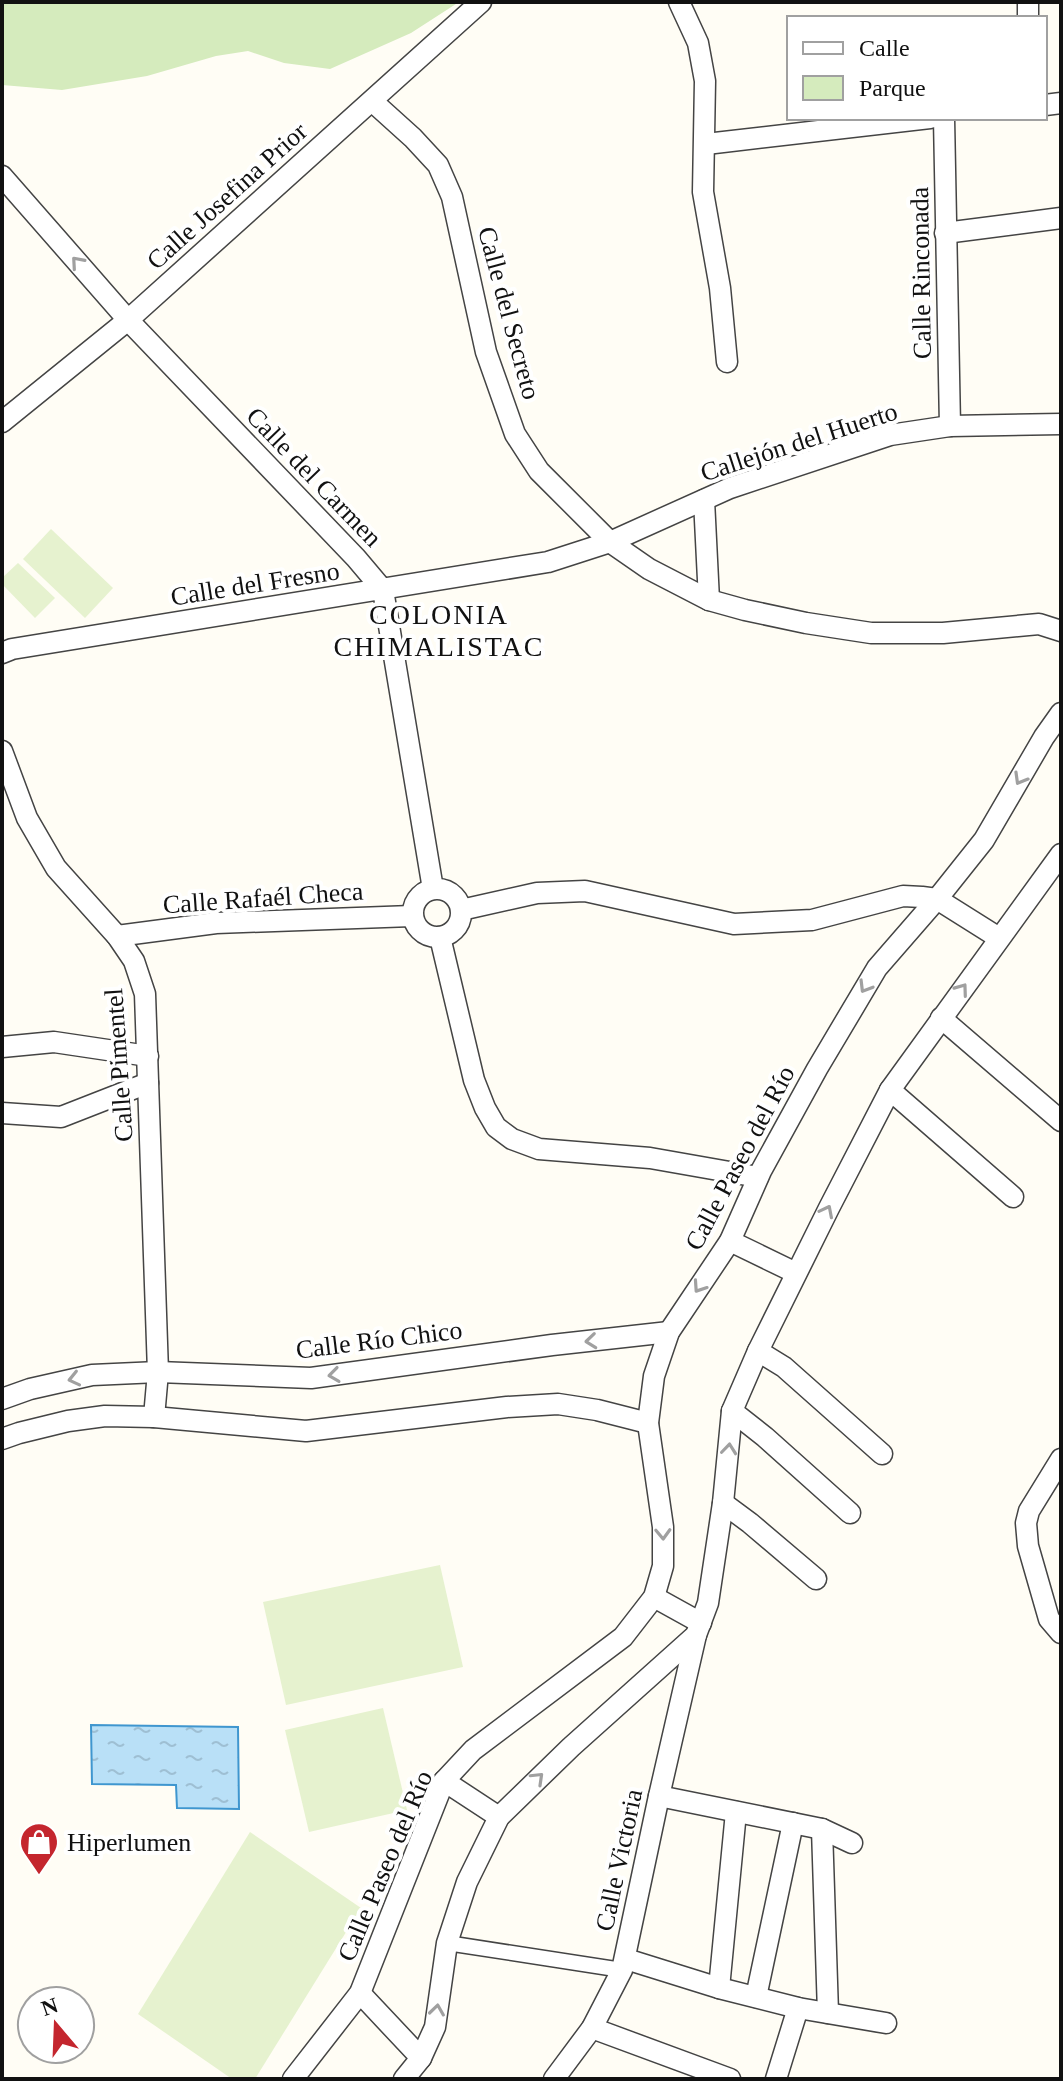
<svg xmlns="http://www.w3.org/2000/svg" width="1063" height="2081" font-family="Georgia,serif">
<style>
.park{fill:#d5ebbd}
.pitch{fill:#e6f2cf}
.water{fill:url(#water-ripples);stroke:#3f96cf;stroke-width:2}
.lines{fill:none;stroke-linecap:round;stroke-linejoin:round}
.pedestrian-casing{stroke:#444;stroke-width:17}
.minor-casing{stroke:#444;stroke-width:23}
.pedestrian{stroke:#fff;stroke-width:14}
.minor{stroke:#fff;stroke-width:20}
.oneway{stroke:#a0a0a0}
.labels{text-anchor:middle;dominant-baseline:central;stroke-width:8;stroke-linejoin:round;paint-order:stroke}
.street-label{font-size:26px;fill:#111;stroke:#fff}
.poi-label{font-size:26px;fill:#111;stroke:#fff;text-anchor:start}
.neighbourhood-label{font-size:28px;letter-spacing:2px;fill:#111;stroke:#fff}
</style>
<defs>
<pattern id="water-ripples" width="26" height="14" patternUnits="userSpaceOnUse" patternTransform="scale(2)"><rect width="26" height="14" fill="#b9e0f7"/><path d="M2 4q2-2 4 0t4 0M15 11q2-2 4 0t4 0" fill="none" stroke="#9ebfd3"/></pattern>
</defs>
<rect width="100%" height="100%" fill="#fffdf5"/>
<path class="park" d="M2,2H459L411,33L330,69L284,63L248,51L216,56L147,76L62,90L2,85Z"/>
<g class="pitch">
<path d="M51,529L113,588L85,618L23,559Z"/>
<path d="M18,563L55,598L35,618L2,584V578Z"/>
<path d="M440,1565L463,1667L286,1705L263,1602Z"/>
<path d="M383,1708L407,1810L309,1832L285,1730Z"/>
<path d="M250,1832L361,1908L255,2079H232L138,2014Z"/>
</g>
<path class="water" d="M91,1725L238,1727L239,1809L177,1808L176,1785L92,1784Z"/>
<g class="lines">
<defs>
<path id="pedestrian" d="M447,1943L622,1970"/>
<g id="minor">
<path d="M679,2L698,43L705,81L703,192L720,288L727,362"/>
<path d="M1028,18V2"/>
<path d="M372,101L413,138L438,165L452,197L486,352L515,434L539,471L610,542L649,569L709,600L745,610L806,623L871,633H943L1039,624L1061,631"/>
<path d="M1045,105L1061,103"/>
<path d="M944,118L950,426"/>
<path d="M706,144L930,118"/>
<path d="M2,176L128,320L356,558L383,590L433,889"/>
<path d="M945,233L1061,218"/>
<path d="M2,422L128,320L481,2"/>
<path d="M704,500L709,600"/>
<path d="M2,653L12,649L548,562L610,542L730,488L890,435L950,426L1061,424"/>
<path d="M2,751L27,818L56,868L117,936L134,961L145,994L158,1372L154,1417"/>
<circle cx="437" cy="913" r="24"/>
<path d="M461,910L537,893L585,891L734,924L812,920L903,896L922,897L937,899L999,938"/>
<path d="M117,936L216,923L412,916"/>
<path d="M440,937L474,1080L485,1108L496,1127L512,1139L539,1149L650,1158L758,1177"/>
<path d="M941,1018L1061,1121"/>
<path d="M2,1047L54,1042L148,1056"/>
<path d="M890,1090L1013,1197"/>
<path d="M2,1113L61,1117L148,1083"/>
<path d="M730,1241L796,1273"/>
<path d="M758,1351L784,1367L882,1454"/>
<path d="M2,1399L30,1389L92,1375L158,1372L311,1378L552,1345L669,1332"/>
<path d="M732,1411L765,1437L850,1513"/>
<path d="M2,1439L19,1433L68,1421L105,1416L154,1417L306,1431L507,1407L558,1404L597,1410L648,1423"/>
<path d="M1061,1459L1029,1511L1026,1523L1028,1546L1049,1619L1061,1633"/>
<path d="M723,1503L750,1523L816,1579"/>
<path d="M654,1597L701,1623"/>
<path d="M444,1781L499,1817"/>
<path d="M659,1796L822,1829L852,1843"/>
<path d="M822,1829L828,2013"/>
<path d="M626,1959L719,1988L798,2008L886,2023"/>
<path d="M719,1988L736,1812"/>
<path d="M360,1993L421,2058"/>
<path d="M756,1997L793,1823"/>
<path d="M592,2028L730,2079"/>
<path d="M293,2079L360,1993L444,1781L473,1750L623,1637L654,1597L663,1566V1527L648,1423L654,1376L669,1332L730,1241L761,1171L817,1069L877,968L937,899L984,840L1044,737L1061,713"/>
<path d="M404,2079L421,2058L435,2027L447,1943L467,1882L499,1817L571,1747L696,1635L708,1603L723,1503L732,1411L758,1351L829,1208L890,1090L1061,854"/>
<path d="M554,2079L592,2028L622,1970L659,1796L696,1635"/>
<path d="M776,2079L798,2008"/>
</g>
</defs>
<use href="#pedestrian" class="pedestrian-casing"/>
<use href="#minor" class="minor-casing"/>
<use href="#pedestrian" class="pedestrian"/>
<use href="#minor" class="minor"/>
</g>
<defs><path id="oneway-chevron" d="M-2-3.5L2.5 0L-2 3.5" fill="none" stroke-width="1.6" stroke-linecap="round" stroke-linejoin="round" transform="scale(2)"/></defs>
<g class="oneway">
<use href="#oneway-chevron" transform="translate(77 262) rotate(-131)"/>
<use href="#oneway-chevron" transform="translate(1020 779) rotate(120)"/>
<use href="#oneway-chevron" transform="translate(865 987) rotate(121)"/>
<use href="#oneway-chevron" transform="translate(962 989) rotate(-54)"/>
<use href="#oneway-chevron" transform="translate(827 1211) rotate(-63)"/>
<use href="#oneway-chevron" transform="translate(699 1287) rotate(124)"/>
<use href="#oneway-chevron" transform="translate(591 1341) rotate(174)"/>
<use href="#oneway-chevron" transform="translate(334 1375) rotate(172)"/>
<use href="#oneway-chevron" transform="translate(74 1379) rotate(167)"/>
<use href="#oneway-chevron" transform="translate(729 1449) rotate(-84)"/>
<use href="#oneway-chevron" transform="translate(663 1534) rotate(88)"/>
<use href="#oneway-chevron" transform="translate(538 1778) rotate(-44)"/>
<use href="#oneway-chevron" transform="translate(437 2010) rotate(-82)"/>
</g>
<defs>
<symbol id="shop-pin" viewBox="-11 -11 22 30"><path d="M0 17L-7.5 6A9.5 9.5 0 1 1 7.5 6Z" fill="#c4262e" stroke="#fff"/><path d="M-5-2.5h2.3a2.7 3.5 0 0 1 5.4 0H5L5.5 6h-11ZM-1.5-2.5h3a1.5 2.3 0 0 0-3 0Z" fill="#fff"/></symbol>
</defs>
<g fill-rule="evenodd">
<use href="#shop-pin" x="17" y="1820" width="44" height="60"/>
</g>
<g class="labels">
<g class="street-label">
<text transform="translate(227 196) rotate(-42)">Calle Josefina Prior</text>
<text transform="translate(921 273) rotate(-91)">Calle Rinconada</text>
<text transform="translate(509 313) rotate(75)">Calle del Secreto</text>
<text transform="translate(799 442) rotate(-18)">Callejón del Huerto</text>
<text transform="translate(314 477) rotate(46)">Calle del Carmen</text>
<text transform="translate(255 584) rotate(-9)">Calle del Fresno</text>
<text transform="translate(263 898) rotate(-4)">Calle Rafaél Checa</text>
<text transform="translate(119 1065) rotate(-94)">Calle Pimentel</text>
<text transform="translate(740 1158) rotate(-62)">Calle Paseo del Río</text>
<text transform="translate(379 1340) rotate(-7)">Calle Río Chico</text>
<text transform="translate(619 1860) rotate(-78)">Calle Victoria</text>
<text transform="translate(385 1866) rotate(-67)">Calle Paseo del Río</text>
</g>
<g class="poi-label">
<text x="67" y="1842">Hiperlumen</text>
</g>
<g class="neighbourhood-label">
<text x="439" y="614">COLONIA<tspan x="439" dy="32">CHIMALISTAC</tspan></text>
</g>
</g>
<rect width="1063" height="2081" fill="none" stroke="#111111" stroke-width="8"/>
<rect x="787" y="16" width="260" height="104" fill="#ffffff" stroke="#a0a0a0" stroke-width="2"/>
<rect x="803" y="42" width="40" height="12" fill="#ffffff" stroke="#a0a0a0" stroke-width="2"/>
<text x="859" y="56" font-size="24" fill="#111111">Calle</text>
<rect x="803" y="76" width="40" height="24" fill="#d5ebbd" stroke="#a0a0a0" stroke-width="2"/>
<text x="859" y="96" font-size="24" fill="#111111">Parque</text>
<g transform="translate(56 2025) rotate(341)"><circle r="38" fill="#ffffff" stroke="#a0a0a0" stroke-width="2"/>
<path d="M0-6L14 30L0 20L-14 30Z" fill="#c4262e"/>
<text y="-12" font-size="22" font-weight="bold" text-anchor="middle" fill="#111111">N</text>
</g>
</svg>
